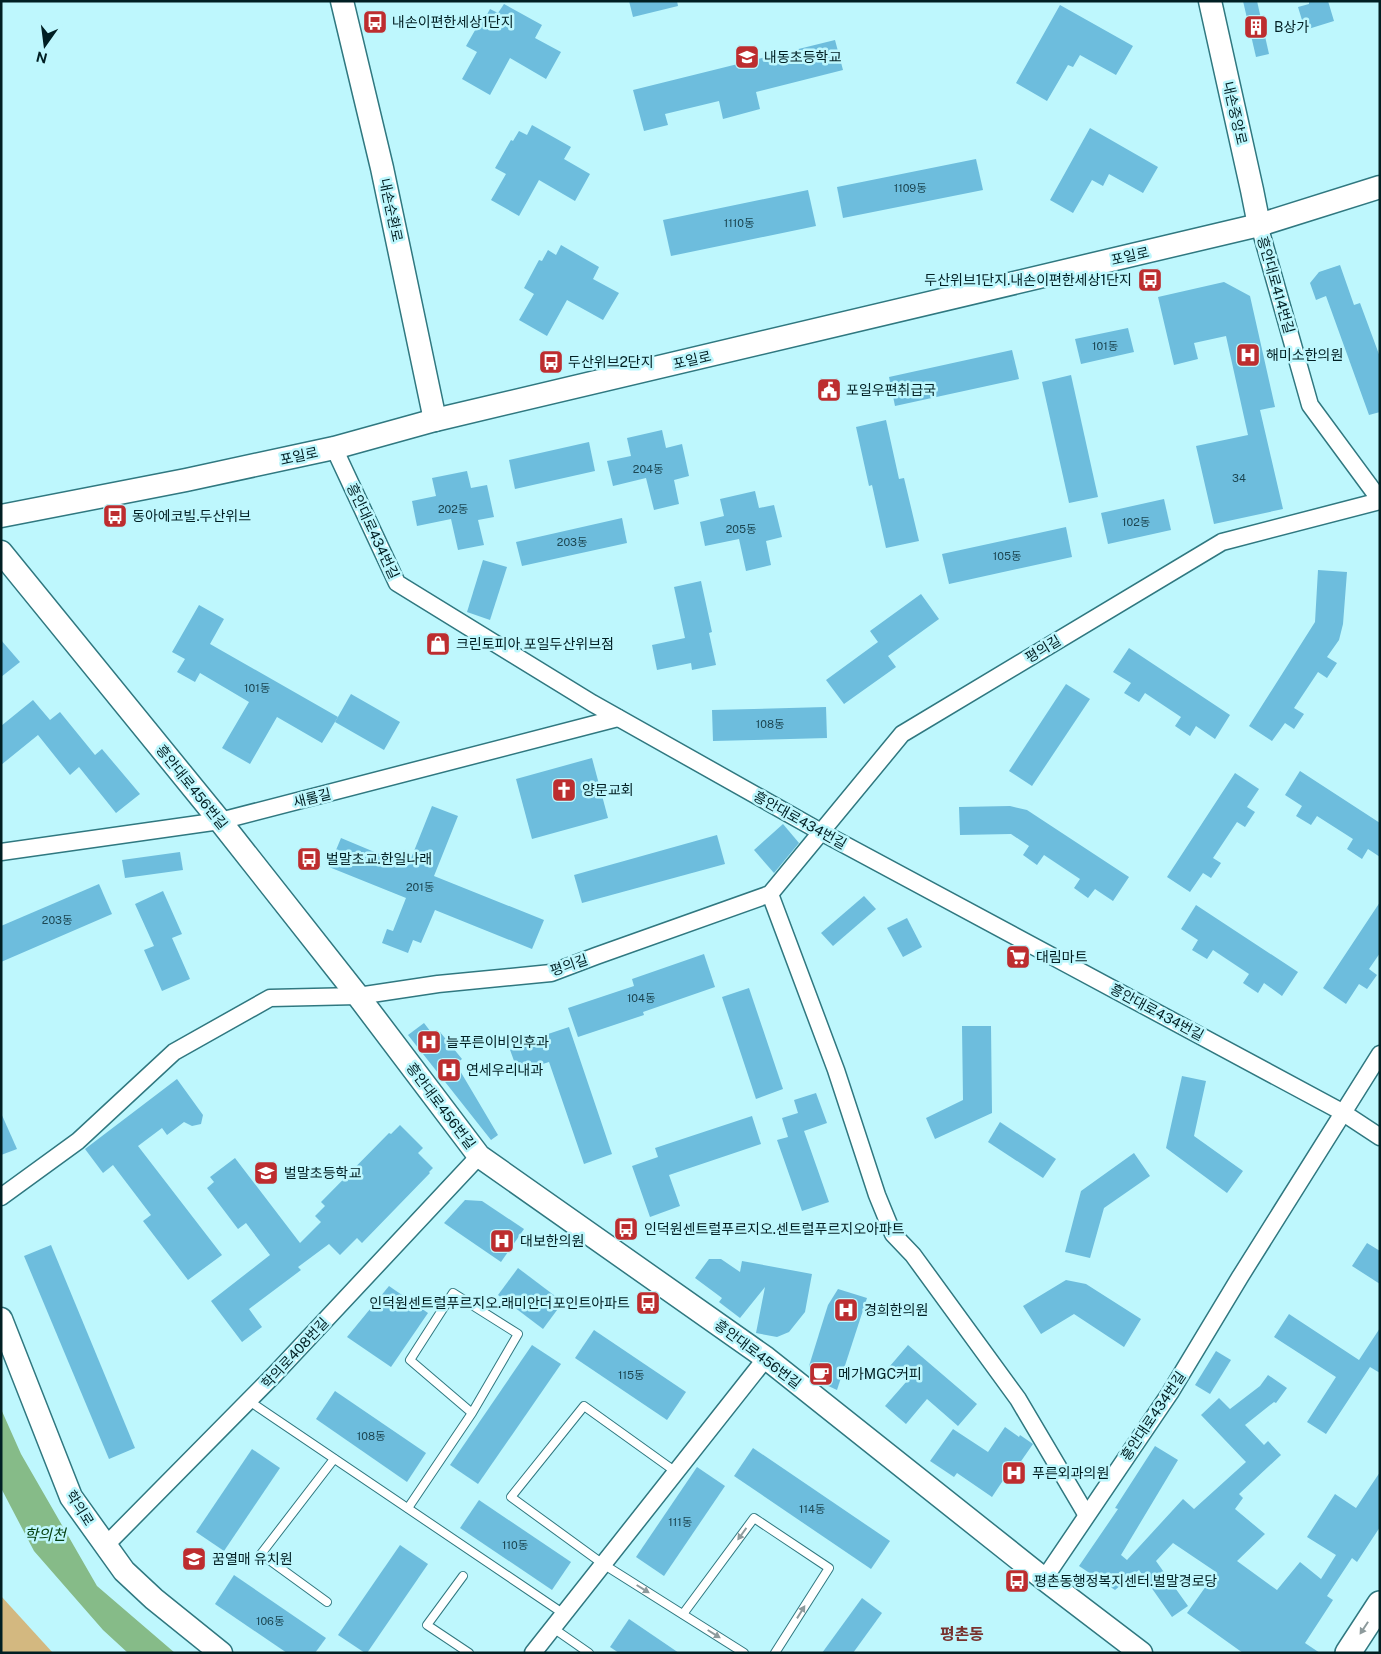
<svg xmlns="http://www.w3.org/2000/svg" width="1381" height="1654" font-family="'Public Sans','Noto Sans KR',sans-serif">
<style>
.green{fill:#d3b880}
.water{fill:#86bb88}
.building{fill:#6dbddd}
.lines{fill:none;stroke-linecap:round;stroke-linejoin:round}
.lane-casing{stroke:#307880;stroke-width:10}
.street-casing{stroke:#307880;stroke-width:19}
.secondary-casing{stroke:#307880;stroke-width:25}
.primary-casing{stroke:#307880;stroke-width:28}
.lane{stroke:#fff;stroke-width:8}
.street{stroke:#fff;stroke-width:16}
.secondary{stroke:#fff;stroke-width:22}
.primary{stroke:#fff;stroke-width:25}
.oneway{fill:#8d9a9c}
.labels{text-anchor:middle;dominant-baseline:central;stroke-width:5;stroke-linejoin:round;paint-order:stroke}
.number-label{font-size:11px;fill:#1c4652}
.poi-label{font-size:14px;fill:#011f23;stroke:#bef7fd;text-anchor:start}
.street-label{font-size:14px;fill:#011f23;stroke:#bef7fd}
.water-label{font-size:15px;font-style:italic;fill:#044010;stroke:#bef7fd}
.quarter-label{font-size:16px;font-weight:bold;fill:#78312d;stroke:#bef7fd}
</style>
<rect width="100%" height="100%" fill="#bef7fd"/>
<path class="green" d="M1,1596L53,1653H1Z"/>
<path class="water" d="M1,1409L21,1454L97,1586L175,1653H128L103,1630L34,1551L1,1488Z"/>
<g class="building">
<path d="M629,1H677L678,6L633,17Z"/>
<path d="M1243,1H1257L1269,54L1256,57Z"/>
<path d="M1309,1H1328L1334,21L1305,30L1298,7L1309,4Z"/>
<path d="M504,4L542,25L535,38L561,52L546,79L510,58L490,95L462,79L477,52L466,46L482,18L484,20L490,9L498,13Z"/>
<path d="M1060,5L1133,46L1116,75L1080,55L1073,67L1068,65L1047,101L1016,83Z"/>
<path d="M835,40L843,70L756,92L760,109L723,119L719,101L665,114L668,125L644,131L633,90Z"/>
<path d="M532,125L571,147L564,159L590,174L575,201L539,180L519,216L491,200L506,174L495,168L511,140L513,141L519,131L527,135Z"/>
<path d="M1090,128L1158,167L1143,193L1109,174L1103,186L1092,180L1073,213L1050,200Z"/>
<path d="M976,159L983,190L843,218L837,187Z"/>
<path d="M808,190L816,226L671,256L663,220Z"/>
<path d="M561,245L599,267L593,279L619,293L603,320L567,300L547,336L519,320L534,294L524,288L539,260L542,261L548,250L556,255Z"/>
<path d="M1340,265L1354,305L1360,303L1380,357V412L1369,415L1326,296L1316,300L1310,283L1319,272Z"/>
<path d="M1224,282L1250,296L1275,407L1260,410L1283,509L1214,524L1196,446L1248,435L1226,336L1194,343L1198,359L1174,365L1158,297Z"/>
<path d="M1128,328L1134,352L1081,364L1075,339Z"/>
<path d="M1012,350L1019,379L895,406L889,377Z"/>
<path d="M1071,375L1098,497L1069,503L1042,382Z"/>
<path d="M886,420L899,479L904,478L919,541L886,548L872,485L869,486L856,427Z"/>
<path d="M662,430L666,448L682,444L689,476L674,480L679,504L654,510L646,478L613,486L607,461L631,456L627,438Z"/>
<path d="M589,442L595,471L515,489L509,460Z"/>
<path d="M467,471L471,488L487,485L494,517L478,520L484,545L458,550L451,519L417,526L412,501L436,496L432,478Z"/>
<path d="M755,491L759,508L774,505L782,537L766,541L771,565L746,571L739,539L705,546L700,522L724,516L720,499Z"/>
<path d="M1164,499L1171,530L1108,544L1101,513Z"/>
<path d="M622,518L627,543L522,566L516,542Z"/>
<path d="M1066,527L1072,557L949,584L942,554Z"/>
<path d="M483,560L507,567L490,620L467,612Z"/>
<path d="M1318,570L1347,572L1343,624L1339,640L1327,657L1337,663L1327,678L1318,672L1294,708L1304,714L1294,729L1285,723L1272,741L1249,726L1315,622Z"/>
<path d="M701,581L712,632L709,633L716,665L692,670L691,663L657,670L652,645L685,638L674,587Z"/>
<path d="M921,594L939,619L888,656L896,667L844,704L826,680L878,642L870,631Z"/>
<path d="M199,605L224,619L210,644L338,717L322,743L277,717L250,764L222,748L249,702L200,673L195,682L177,672L185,659L172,652Z"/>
<path d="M1,640L20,662L1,677Z"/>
<path d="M1129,648L1230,715L1215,739L1196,726L1190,736L1175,726L1181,717L1145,693L1139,702L1124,693L1131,683L1113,672Z"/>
<path d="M1066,684L1090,699L1032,786L1009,771Z"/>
<path d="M351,694L400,722L384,750L335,722Z"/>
<path d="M33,700L50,720L60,712L95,755L102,749L140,794L116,813L79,767L70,775L38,735L1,765V726Z"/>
<path d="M826,707L827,738L713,741L712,710Z"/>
<path d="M592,758L608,818L532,839L516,779Z"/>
<path d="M1300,771L1380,823V857L1368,849L1362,859L1347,849L1353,839L1317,816L1311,825L1296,816L1302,806L1285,795Z"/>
<path d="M1235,773L1259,789L1247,807L1255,812L1245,827L1237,822L1213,858L1221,863L1211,878L1203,873L1190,892L1167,877Z"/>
<path d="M432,806L458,816L434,876L544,920L532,949L435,910L421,943L413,940L408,953L382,943L387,929L393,931L406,898L329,867L341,838L408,866Z"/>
<path d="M1010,806L1027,810L1129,877L1113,901L1095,889L1088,898L1074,888L1080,879L1044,855L1037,865L1023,855L1029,846L1011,834L960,835L959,807Z"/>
<path d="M783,824L799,843L774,873L754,850Z"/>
<path d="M717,835L725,864L582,903L574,875Z"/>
<path d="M180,852L183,870L125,878L122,860Z"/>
<path d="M99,884L112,914L1,962V926Z"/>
<path d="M163,891L182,934L172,938L190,979L162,991L144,950L154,946L135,904Z"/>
<path d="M864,896L876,909L833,946L821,933Z"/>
<path d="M1380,902V953L1369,969L1377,975L1367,989L1359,984L1346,1004L1323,988Z"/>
<path d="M1196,905L1298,972L1282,996L1264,983L1258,993L1243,983L1249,974L1213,950L1207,959L1192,950L1198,940L1181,929Z"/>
<path d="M907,918L922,947L903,957L887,928Z"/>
<path d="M704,954L715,987L643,1012L644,1015L578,1037L568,1008L634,986L632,979Z"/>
<path d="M749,988L783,1089L756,1099L722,997Z"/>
<path d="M424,1023L434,1036L440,1032L462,1059L456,1064L498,1135L491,1140L408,1035Z"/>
<path d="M962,1026H991L992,1113L935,1139L926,1118L963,1100Z"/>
<path d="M569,1027L612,1154L584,1164L549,1062L518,1072L509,1047Z"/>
<path d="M1182,1076L1206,1081L1194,1136L1243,1171L1227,1193L1166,1148Z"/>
<path d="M177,1079L203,1115L201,1124L192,1126L184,1122L167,1135L162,1128L138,1146L222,1255L188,1280L143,1221L151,1215L113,1165L103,1173L85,1149Z"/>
<path d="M816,1093L827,1123L804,1131L829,1202L802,1211L777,1140L788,1137L782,1118L798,1113L794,1100Z"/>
<path d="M1,1113L17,1149L1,1155Z"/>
<path d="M752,1116L761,1144L669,1175L680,1206L650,1217L632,1166L658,1157L655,1148Z"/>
<path d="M1000,1122L1056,1159L1043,1178L988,1142Z"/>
<path d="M400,1125L423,1148L418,1153L433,1168L429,1172L430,1173L362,1243L357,1238L340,1255L329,1244L298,1267L301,1270L249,1309L262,1327L242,1342L211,1301L270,1255L246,1223L238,1229L207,1188L214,1182L210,1177L235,1158L300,1243L321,1222L315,1216L325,1206L321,1202L389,1133L391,1134Z"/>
<path d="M1134,1153L1150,1176L1104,1208L1090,1258L1065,1252L1081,1191Z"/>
<path d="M465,1200L482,1201L524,1229L501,1262L444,1223Z"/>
<path d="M1367,1243L1380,1251V1284L1352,1266Z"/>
<path d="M51,1245L135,1448L109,1459L24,1256Z"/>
<path d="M709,1259H721L740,1272L742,1261L812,1274L805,1312L789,1332L777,1337L756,1333L765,1287L740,1318L719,1302L722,1298L695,1278Z"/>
<path d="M518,1268L563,1302L543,1329L498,1295Z"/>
<path d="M1066,1280L1086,1284L1141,1319L1124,1347L1074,1314L1041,1334L1023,1306Z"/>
<path d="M389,1286L428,1313L391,1367L347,1337Z"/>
<path d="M838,1289L867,1298L837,1390L824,1384L813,1375L809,1366L828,1305Z"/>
<path d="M1289,1314L1359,1360L1380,1328V1373L1370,1367L1326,1434L1307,1422L1336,1377L1274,1337Z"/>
<path d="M594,1330L686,1392L667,1420L575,1358Z"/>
<path d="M532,1345L561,1364L478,1484L450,1465Z"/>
<path d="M908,1345L977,1404L958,1426L927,1399L906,1424L885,1406L907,1381L890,1366Z"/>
<path d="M1216,1351L1231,1360L1210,1394L1195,1385Z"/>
<path d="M1268,1375L1287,1388L1276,1403L1274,1402L1245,1425L1264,1445L1268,1441L1281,1455L1239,1494L1243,1498L1235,1509L1265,1534L1237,1561L1277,1590L1300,1562L1321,1579L1336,1555L1307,1537L1335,1494L1356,1508L1380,1472V1527L1357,1562L1352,1558L1327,1596L1333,1600L1305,1643L1320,1653H1243L1187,1613L1216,1572L1173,1543L1156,1561L1188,1606L1172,1617L1139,1570L1115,1590L1079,1566L1118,1509L1115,1508L1155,1446L1178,1460L1121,1555L1127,1560L1183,1499L1194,1509L1246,1462L1201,1415L1219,1398L1230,1409L1260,1386Z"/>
<path d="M335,1391L426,1453L407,1482L316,1419Z"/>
<path d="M1005,1427L1019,1437L1020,1435L1033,1444L1017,1467L1014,1464L992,1497L957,1473L954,1477L930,1461L953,1429L988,1452Z"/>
<path d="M753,1448L890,1541L871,1569L734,1476Z"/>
<path d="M252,1449L280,1468L224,1551L196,1532Z"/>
<path d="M697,1467L725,1486L664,1576L636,1557Z"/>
<path d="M479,1500L571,1562L552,1590L460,1528Z"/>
<path d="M400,1545L428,1564L367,1653H365L338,1635Z"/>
<path d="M234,1575L326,1638L315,1653H287L215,1604Z"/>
<path d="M862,1598L882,1613L853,1653H822Z"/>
<path d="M629,1619L679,1653H619L610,1647Z"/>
</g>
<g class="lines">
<defs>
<g id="lane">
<path d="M249,1401L564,1614"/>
<path d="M676,1472L584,1406L511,1497L603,1564L744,1653"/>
<path d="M408,1508L472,1413L518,1334L453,1293L410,1360L472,1413"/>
<path d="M463,1576L427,1625L469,1653"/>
<path d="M327,1602L261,1554L334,1459"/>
<path d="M683,1614L754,1518L829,1568L775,1653"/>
<path d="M553,1628L589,1653"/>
</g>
<g id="street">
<path d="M1259,225L1310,405L1380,500"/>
<path d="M334,448L397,583L592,703L821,832L1342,1112L1380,1137"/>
<path d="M1,852L220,821L618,718"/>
<path d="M770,894L836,1070L877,1195L893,1234L913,1255L1018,1399L1086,1514"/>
<path d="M1,1197L78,1141L174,1052L270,998L358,996L438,984L551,973L596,956L770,894L902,734L1222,542L1380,501"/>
<path d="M105,1546L274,1375L479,1156"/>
<path d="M1044,1579L1170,1393L1240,1277L1380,1054"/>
<path d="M533,1653L766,1358"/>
</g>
<g id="secondary">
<path d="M342,1L382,168L435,420"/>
<path d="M1210,1L1252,190L1259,225"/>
<path d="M1,516L186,480L334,448L435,420L1259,225L1380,187"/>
<path d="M1,552L220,821L358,996L479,1156L766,1358L1044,1579L1141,1653"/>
<path d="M1,1319L71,1497L124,1571L154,1599L221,1653"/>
</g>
<path id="primary" d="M1348,1653L1380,1604"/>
</defs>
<use href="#lane" class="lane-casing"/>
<use href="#street" class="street-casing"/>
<use href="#secondary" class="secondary-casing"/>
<use href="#primary" class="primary-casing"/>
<use href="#lane" class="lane"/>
<use href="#street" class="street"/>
<use href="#secondary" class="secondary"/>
<use href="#primary" class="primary"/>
</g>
<defs><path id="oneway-solid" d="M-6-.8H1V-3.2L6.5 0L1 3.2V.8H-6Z" transform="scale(1.25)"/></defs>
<g class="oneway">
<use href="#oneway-solid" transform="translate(742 1534) rotate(126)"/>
<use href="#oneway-solid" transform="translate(643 1589) rotate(32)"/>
<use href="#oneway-solid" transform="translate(801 1612) rotate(-58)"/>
<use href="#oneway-solid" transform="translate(1364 1628) rotate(123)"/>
<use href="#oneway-solid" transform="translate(714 1634) rotate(32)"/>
</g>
<defs>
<symbol id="bus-square" viewBox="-11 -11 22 22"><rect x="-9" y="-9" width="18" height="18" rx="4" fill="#bd2d2f" stroke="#bef7fd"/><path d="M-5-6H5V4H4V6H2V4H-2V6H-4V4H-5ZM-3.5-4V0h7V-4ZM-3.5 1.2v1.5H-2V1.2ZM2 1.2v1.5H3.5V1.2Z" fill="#fff"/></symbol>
<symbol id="building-square" viewBox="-11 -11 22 22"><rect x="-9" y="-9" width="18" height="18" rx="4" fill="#bd2d2f" stroke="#bef7fd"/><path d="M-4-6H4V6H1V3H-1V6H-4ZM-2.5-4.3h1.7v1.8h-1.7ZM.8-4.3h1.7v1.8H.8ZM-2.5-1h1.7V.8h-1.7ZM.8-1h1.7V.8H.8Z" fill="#fff"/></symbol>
<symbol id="school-square" viewBox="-11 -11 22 22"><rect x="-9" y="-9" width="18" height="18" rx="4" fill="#bd2d2f" stroke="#bef7fd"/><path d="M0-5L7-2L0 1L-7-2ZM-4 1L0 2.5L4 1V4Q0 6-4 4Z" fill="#fff"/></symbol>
<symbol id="hospital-square" viewBox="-11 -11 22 22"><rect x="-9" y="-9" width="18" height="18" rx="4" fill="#bd2d2f" stroke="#bef7fd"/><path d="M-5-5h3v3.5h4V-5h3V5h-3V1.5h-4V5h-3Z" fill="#fff"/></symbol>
<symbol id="civic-square" viewBox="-11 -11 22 22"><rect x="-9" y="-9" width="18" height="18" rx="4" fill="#bd2d2f" stroke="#bef7fd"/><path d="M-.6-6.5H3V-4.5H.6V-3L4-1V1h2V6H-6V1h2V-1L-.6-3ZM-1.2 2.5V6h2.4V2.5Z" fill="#fff"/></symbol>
<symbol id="shop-square" viewBox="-11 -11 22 22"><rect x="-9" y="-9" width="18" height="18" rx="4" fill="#bd2d2f" stroke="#bef7fd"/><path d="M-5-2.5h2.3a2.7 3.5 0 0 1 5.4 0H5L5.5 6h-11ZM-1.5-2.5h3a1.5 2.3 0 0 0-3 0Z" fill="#fff"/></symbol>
<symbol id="church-square" viewBox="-11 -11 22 22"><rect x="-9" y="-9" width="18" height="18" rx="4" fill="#bd2d2f" stroke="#bef7fd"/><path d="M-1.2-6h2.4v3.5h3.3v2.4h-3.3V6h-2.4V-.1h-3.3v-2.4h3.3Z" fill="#fff"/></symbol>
<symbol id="supermarket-square" viewBox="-11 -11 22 22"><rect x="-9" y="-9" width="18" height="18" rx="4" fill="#bd2d2f" stroke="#bef7fd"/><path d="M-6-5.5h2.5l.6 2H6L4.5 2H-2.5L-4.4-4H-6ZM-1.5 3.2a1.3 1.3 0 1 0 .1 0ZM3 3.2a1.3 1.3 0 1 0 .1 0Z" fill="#fff"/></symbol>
<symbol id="cafe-square" viewBox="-11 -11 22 22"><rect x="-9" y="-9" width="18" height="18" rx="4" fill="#bd2d2f" stroke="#bef7fd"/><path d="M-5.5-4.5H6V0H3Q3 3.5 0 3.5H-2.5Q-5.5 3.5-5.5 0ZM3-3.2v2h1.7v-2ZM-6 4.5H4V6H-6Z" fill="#fff"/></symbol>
</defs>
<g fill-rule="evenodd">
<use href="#bus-square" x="361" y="8" width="28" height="28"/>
<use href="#building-square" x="1242" y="13" width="28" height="28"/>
<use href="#school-square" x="733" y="43" width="28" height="28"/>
<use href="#bus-square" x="1136" y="266" width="28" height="28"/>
<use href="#hospital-square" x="1234" y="341" width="28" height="28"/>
<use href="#bus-square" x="537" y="348" width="28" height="28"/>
<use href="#civic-square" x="815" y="376" width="28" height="28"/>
<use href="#bus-square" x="101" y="502" width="28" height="28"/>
<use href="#shop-square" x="424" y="630" width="28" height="28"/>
<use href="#church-square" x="550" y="776" width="28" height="28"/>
<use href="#bus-square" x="295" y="845" width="28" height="28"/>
<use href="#supermarket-square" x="1004" y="943" width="28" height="28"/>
<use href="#hospital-square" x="415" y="1028" width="28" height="28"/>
<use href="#hospital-square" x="435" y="1056" width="28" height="28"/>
<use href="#school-square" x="252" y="1159" width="28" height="28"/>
<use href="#bus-square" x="612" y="1215" width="28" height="28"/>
<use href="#hospital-square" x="488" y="1227" width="28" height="28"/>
<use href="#bus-square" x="634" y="1289" width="28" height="28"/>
<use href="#hospital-square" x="832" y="1296" width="28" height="28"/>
<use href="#cafe-square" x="807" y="1360" width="28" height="28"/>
<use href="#hospital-square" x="1000" y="1459" width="28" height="28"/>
<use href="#school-square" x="180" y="1545" width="28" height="28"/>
<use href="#bus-square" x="1003" y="1567" width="28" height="28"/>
</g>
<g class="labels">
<g class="number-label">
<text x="910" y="188">1109동</text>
<text x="739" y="223">1110동</text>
<text x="1105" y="346">101동</text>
<text x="648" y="469">204동</text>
<text x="1239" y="478">34</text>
<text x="453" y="509">202동</text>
<text x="1136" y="522">102동</text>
<text x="741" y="529">205동</text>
<text x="572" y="542">203동</text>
<text x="1007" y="556">105동</text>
<text x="257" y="688">101동</text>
<text x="770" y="724">108동</text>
<text x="420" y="887">201동</text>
<text x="57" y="920">203동</text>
<text x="641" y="998">104동</text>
<text x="631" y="1375">115동</text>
<text x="371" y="1436">108동</text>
<text x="812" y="1509">114동</text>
<text x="680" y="1522">111동</text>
<text x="515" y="1545">110동</text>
<text x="270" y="1621">106동</text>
</g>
<g class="poi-label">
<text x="392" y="22">내손이편한세상1단지</text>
<text x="1274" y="27">B상가</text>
<text x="764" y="57">내동초등학교</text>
<text x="1132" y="280" text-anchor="end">두산위브1단지.내손이편한세상1단지</text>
<text x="1266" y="355">해미소한의원</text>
<text x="568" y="362">두산위브2단지</text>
<text x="846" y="390">포일우편취급국</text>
<text x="132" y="516">동아에코빌.두산위브</text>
<text x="456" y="644">크린토피아 포일두산위브점</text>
<text x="582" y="790">양문교회</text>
<text x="326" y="859">벌말초교.한일나래</text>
<text x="1036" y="957">대림마트</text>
<text x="446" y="1042">늘푸른이비인후과</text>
<text x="466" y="1070">연세우리내과</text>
<text x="284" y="1173">벌말초등학교</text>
<text x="644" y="1229">인덕원센트럴푸르지오.센트럴푸르지오아파트</text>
<text x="520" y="1241">대보한의원</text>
<text x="630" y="1303" text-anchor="end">인덕원센트럴푸르지오.래미안더포인트아파트</text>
<text x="864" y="1310">경희한의원</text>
<text x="838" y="1374">메가MGC커피</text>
<text x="1032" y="1473">푸른외과의원</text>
<text x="212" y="1559">꿈열매 유치원</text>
<text x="1034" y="1581">평촌동행정복지센터.벌말경로당</text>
</g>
<g class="street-label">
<text transform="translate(1235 113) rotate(77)">내손중앙로</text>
<text transform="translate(391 210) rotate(78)">내손순환로</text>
<text transform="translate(1130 256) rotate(-13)">포일로</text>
<text transform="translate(1276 285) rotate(74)">흥안대로414번길</text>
<text transform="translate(692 360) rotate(-13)">포일로</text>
<text transform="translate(299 456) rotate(-12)">포일로</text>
<text transform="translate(373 531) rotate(65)">흥안대로434번길</text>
<text transform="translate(1043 649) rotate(-31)">평의길</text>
<text transform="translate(192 787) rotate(51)">흥안대로456번길</text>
<text transform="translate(312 798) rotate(-14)">새롬길</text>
<text transform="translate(800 820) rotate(29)">흥안대로434번길</text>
<text transform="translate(569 965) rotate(-19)">평의길</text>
<text transform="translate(1157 1012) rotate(28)">흥안대로434번길</text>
<text transform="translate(441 1106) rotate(53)">흥안대로456번길</text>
<text transform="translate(295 1353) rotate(-47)">학의로408번길</text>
<text transform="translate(758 1354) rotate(37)">흥안대로456번길</text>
<text transform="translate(1153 1416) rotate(-56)">흥안대로434번길</text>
<text transform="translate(80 1508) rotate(58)">학의로</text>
</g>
<g class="water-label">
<text x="45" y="1534">학의천</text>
</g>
<g class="quarter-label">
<text x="962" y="1634">평촌동</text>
</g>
</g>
<rect width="1381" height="1654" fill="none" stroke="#011f23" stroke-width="5"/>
<g transform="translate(45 45) rotate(194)" stroke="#bef7fd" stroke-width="4" paint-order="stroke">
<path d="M0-4L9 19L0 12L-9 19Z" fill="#011f23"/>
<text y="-8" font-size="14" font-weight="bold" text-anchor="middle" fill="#011f23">N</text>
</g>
</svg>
